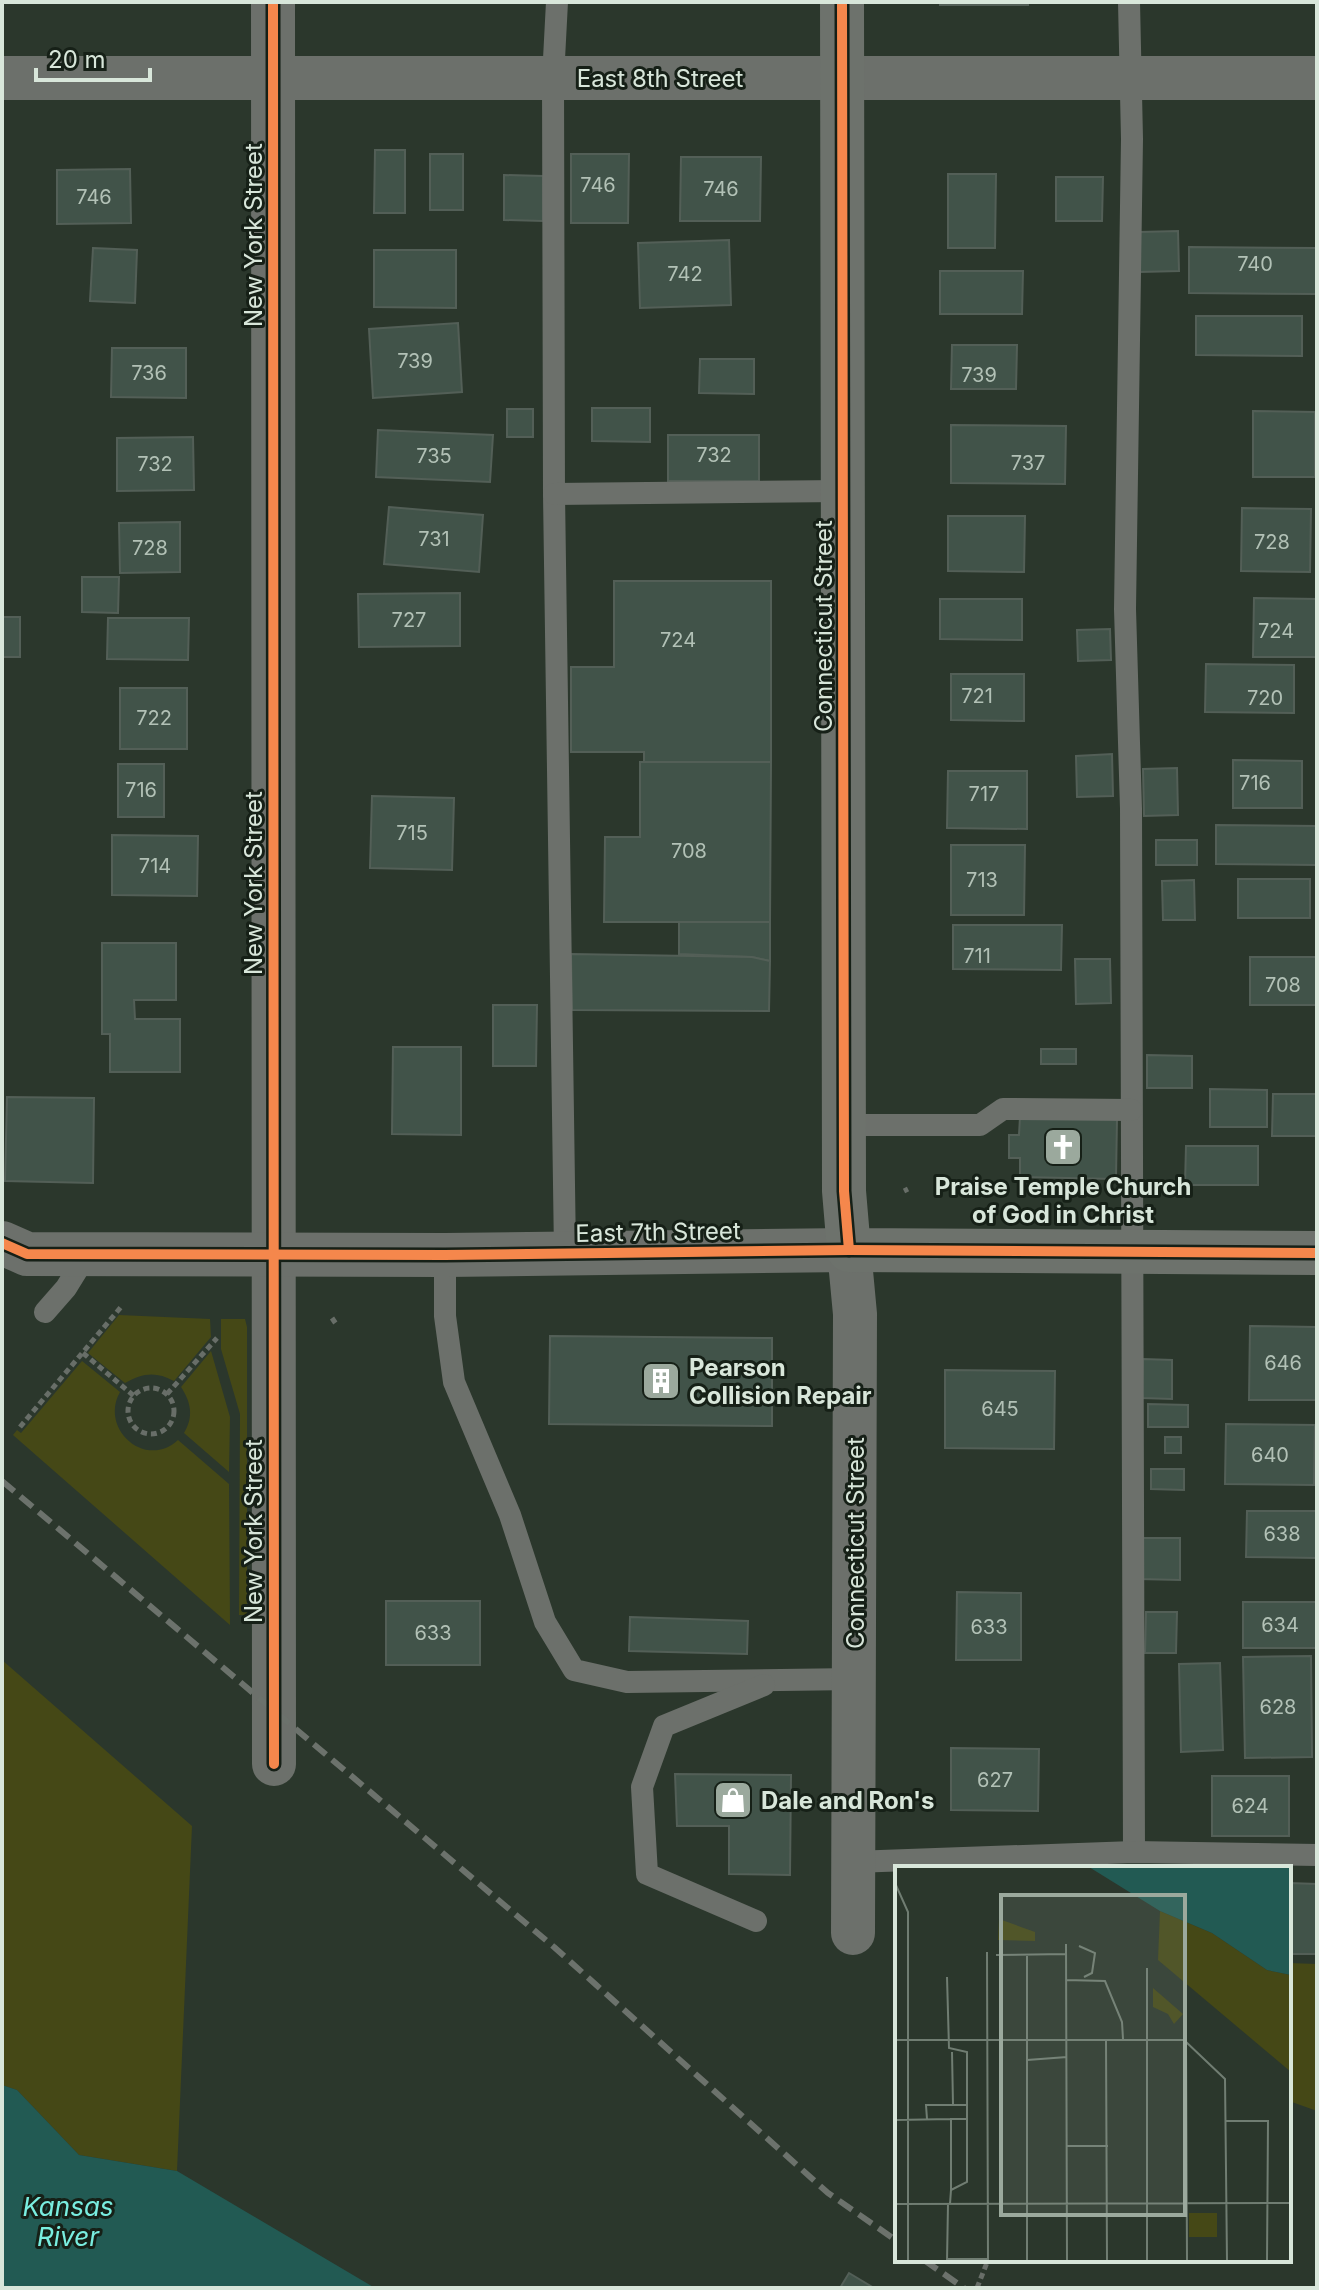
<svg xmlns="http://www.w3.org/2000/svg" width="1319" height="2290" font-family="Inter,sans-serif">
<style>
.green{fill:#454816}
.water{fill:#225a53}
.building{fill:#415349;stroke:#535f57;stroke-width:2}
.lines{fill:none;stroke-linecap:round;stroke-linejoin:round}
.path{stroke:#686e68;stroke-width:5;stroke-dasharray:6 4;stroke-linecap:butt}
.lane{stroke:#6c706b;stroke-width:22}
.street{stroke:#6c706b;stroke-width:44}
.secondary{stroke:#6d726c;stroke-width:44}
.rail{stroke:#6c726c;stroke-width:6;stroke-dasharray:16 8;stroke-linecap:butt}
.cycleway-casing{stroke:#162017;stroke-width:15}
.cycleway{stroke:#f5874c;stroke-width:10}
.labels{text-anchor:middle;dominant-baseline:central;stroke-width:6;stroke-linejoin:round;paint-order:stroke}
.number-label{font-size:20px;fill:#b2c1b6}
.street-label{font-size:24px;fill:#d8e6da;stroke:#162017}
.poi-label{font-size:24px;font-weight:bold;fill:#d8e6da;stroke:#162017;text-anchor:start}
.water-label{font-size:26px;font-style:italic;fill:#79eee0;stroke:#162017}
.inset-road{fill:none;stroke:#707d72;stroke-width:2}
.view{fill:#9ba99d;fill-opacity:0.15;stroke:#9ba99d;stroke-width:4}
.inset-edge{fill:none;stroke:#d8e6da;stroke-width:4}
</style>
<rect width="100%" height="100%" fill="#2b372c"/>
<g class="green">
<path d="M119,1315L210,1319L211,1337L174,1381C156,1371 142,1373 125,1383L88,1353Z"/>
<path d="M221,1319H245L247,1327V1615H239L240,1414L221,1349Z"/>
<path d="M211,1351L230,1417L229,1472L184,1433C194,1417 191,1402 181,1387Z"/>
<path d="M82,1361L120,1392C99,1429 146,1470 178,1440L229,1484L230,1625L13,1435L17,1430L21,1433Z"/>
<path d="M2,1660L192,1826L177,2171L79,2155L17,2090L2,2085Z"/>
<path d="M1289,1963L1317,1964V2111L1289,2101Z"/>
</g>
<path class="water" d="M2,2085L17,2090L79,2155L177,2171L375,2288H2Z"/>
<g class="building">
<rect x="940" y="2" width="88" height="3"/>
<path d="M375,150H405V213H374Z"/>
<rect x="430" y="154" width="33" height="56"/>
<path d="M571,154H629L628,223H571Z"/>
<path d="M681,157H761L760,221H680Z"/>
<path d="M130,169L131,223L57,224V170Z"/>
<path d="M948,174H996L995,248H948Z"/>
<path d="M504,175L543,176V221L504,220Z"/>
<path d="M1056,177H1103L1102,221H1056Z"/>
<path d="M1178,231L1179,271L1140,272V232Z"/>
<path d="M729,240L731,305L640,308L638,243Z"/>
<path d="M1189,247L1317,248V294L1189,293Z"/>
<path d="M93,248L137,250L135,303L90,301Z"/>
<path d="M374,250H456V308L374,307Z"/>
<path d="M940,271H1023L1022,314H940Z"/>
<path d="M1196,316H1302V356L1196,355Z"/>
<path d="M458,323L462,392L373,398L369,329Z"/>
<path d="M952,345H1017L1016,389H951Z"/>
<path d="M112,348H186V398L111,397Z"/>
<path d="M700,359H754V394L699,393Z"/>
<path d="M592,408H650V442L592,441Z"/>
<rect x="507" y="409" width="26" height="28"/>
<path d="M1253,411L1315,412V477H1253Z"/>
<path d="M951,425L1066,426L1065,484L951,483Z"/>
<path d="M378,430L493,435L490,482L376,477Z"/>
<rect x="668" y="435" width="91" height="46"/>
<path d="M193,437L194,490L117,491V438Z"/>
<path d="M389,507L483,515L479,572L384,564Z"/>
<path d="M1242,508L1311,509L1310,572L1241,571Z"/>
<path d="M948,516H1025L1024,572L948,571Z"/>
<path d="M180,522V572L120,573L119,523Z"/>
<path d="M82,577H119L118,613L82,612Z"/>
<path d="M614,581H771V762H644V752H571V667H614Z"/>
<path d="M460,593V646L359,647L358,594Z"/>
<path d="M1254,598L1317,599V657H1253Z"/>
<path d="M940,599H1022V640L940,639Z"/>
<rect x="2" y="617" width="18" height="40"/>
<path d="M108,618H189L188,660L107,659Z"/>
<path d="M1110,629L1111,660L1078,661L1077,630Z"/>
<path d="M1206,664L1294,665V713L1205,712Z"/>
<path d="M951,674H1024V721L951,720Z"/>
<rect x="120" y="688" width="67" height="61"/>
<path d="M1112,754L1113,796L1077,797L1076,756Z"/>
<path d="M1233,760L1302,761V808H1233Z"/>
<path d="M640,762H771L770,922H604L605,837H640Z"/>
<rect x="118" y="764" width="46" height="53"/>
<path d="M1177,768L1178,815L1144,816L1143,769Z"/>
<path d="M948,771H1027V829L947,828Z"/>
<path d="M372,796L454,798L452,870L370,868Z"/>
<path d="M1216,825L1317,826L1316,865L1216,864Z"/>
<path d="M112,835L198,836L197,896L112,895Z"/>
<rect x="1156" y="840" width="41" height="25"/>
<path d="M951,845H1025L1024,915H951Z"/>
<rect x="1238" y="879" width="72" height="39"/>
<path d="M1194,880L1195,920H1163L1162,881Z"/>
<path d="M679,922H770V961L752,957L679,954Z"/>
<path d="M953,925H1062L1061,970L953,969Z"/>
<path d="M102,943H176V1000H134L135,1019H180V1072H110V1034H102Z"/>
<path d="M571,954L752,957L770,961L769,1011L572,1010Z"/>
<rect x="1250" y="957" width="67" height="48"/>
<path d="M1075,959H1110L1111,1003L1076,1004Z"/>
<path d="M493,1005H537L536,1066H493Z"/>
<path d="M393,1047H461V1135L392,1134Z"/>
<rect x="1041" y="1049" width="35" height="15"/>
<path d="M1147,1055L1192,1056V1088H1147Z"/>
<path d="M1210,1089L1267,1090V1127H1210Z"/>
<path d="M1273,1094H1317V1136H1272Z"/>
<path d="M7,1097L94,1098L93,1183L5,1181Z"/>
<path d="M1020,1117L1117,1118L1116,1179L1020,1177V1158H1009V1135H1019Z"/>
<path d="M1186,1146H1258V1185H1185Z"/>
<path d="M1250,1326L1317,1327V1400H1249Z"/>
<path d="M550,1336L772,1338V1426L549,1424Z"/>
<path d="M1143,1359L1172,1360V1399L1142,1398Z"/>
<path d="M945,1370L1055,1371L1054,1449L945,1448Z"/>
<path d="M1148,1404L1188,1405V1427H1148Z"/>
<path d="M1226,1424L1315,1425L1314,1485L1225,1484Z"/>
<rect x="1165" y="1437" width="16" height="16"/>
<path d="M1151,1469H1184V1490L1151,1489Z"/>
<path d="M1247,1511H1317V1558L1246,1557Z"/>
<path d="M1140,1538H1180V1580L1139,1579Z"/>
<path d="M957,1592L1021,1593V1660H956Z"/>
<rect x="386" y="1601" width="94" height="64"/>
<rect x="1243" y="1602" width="74" height="46"/>
<path d="M1146,1612H1177L1176,1653H1145Z"/>
<path d="M630,1617L748,1621L747,1654L629,1651Z"/>
<path d="M1311,1656L1312,1757L1245,1758L1243,1657Z"/>
<path d="M1220,1663L1223,1750L1181,1752L1179,1664Z"/>
<path d="M951,1748L1039,1749L1038,1811L951,1810Z"/>
<path d="M675,1774L791,1775L790,1875L729,1874V1826H677Z"/>
<rect x="1212" y="1776" width="77" height="60"/>
<path d="M1289,1883L1317,1884V1954H1289Z"/>
<path d="M849,2273L874,2288H840Z"/>
</g>
<g class="lines">
<g class="path">
<path d="M904,1191L908,1189"/>
<path d="M332,1318L336,1324"/>
<path d="M83,1353L134,1396"/>
<circle cx="151" cy="1411" r="23"/>
<path d="M167,1394L217,1338"/>
<path d="M20,1427L121,1307"/>
<path d="M977,2288L988,2260"/>
</g>
<g class="lane">
<path d="M557,2L553,78L554,494L565,1253"/>
<path d="M1129,2L1132,139L1125,609L1131,809L1134,1852"/>
<path d="M554,494L843,491"/>
<path d="M844,1125H980L1003,1109L1131,1110"/>
<path d="M445,1255V1316L454,1382L510,1515L545,1622L574,1670L627,1682L855,1679"/>
<path d="M45,1312L66,1288L87,1254"/>
<path d="M853,1862L1134,1852L1317,1855"/>
<path d="M756,1921L647,1874L642,1787L664,1726L764,1685"/>
</g>
<g class="street">
<path d="M273,2L274,1764"/>
<path d="M2,78H1317"/>
<path d="M2,1243L27,1254L445,1255L849,1250L855,1314L853,1933"/>
</g>
<path class="secondary" d="M842,2L844,1191L849,1250L1317,1253"/>
<g class="rail">
<path d="M2,1481L554,1947L828,2193L897,2241"/>
<path d="M924,2260L964,2288"/>
</g>
<defs>
<g id="cycleway">
<path d="M273,2L274,1764"/>
<path d="M842,2L844,1191L849,1250"/>
<path d="M2,1243L27,1254L445,1255L849,1250L1317,1253"/>
</g>
</defs>
<use href="#cycleway" class="cycleway-casing"/>
<use href="#cycleway" class="cycleway"/>
</g>
<defs>
<symbol id="church-square" viewBox="-11 -11 22 22"><rect x="-9" y="-9" width="18" height="18" rx="4" fill="#9ba99d" stroke="#162017"/><path d="M-1.2-6h2.4v3.5h3.3v2.4h-3.3V6h-2.4V-.1h-3.3v-2.4h3.3Z" fill="#fff"/></symbol>
<symbol id="building-square" viewBox="-11 -11 22 22"><rect x="-9" y="-9" width="18" height="18" rx="4" fill="#9ba99d" stroke="#162017"/><path d="M-4-6H4V6H1V3H-1V6H-4ZM-2.5-4.3h1.7v1.8h-1.7ZM.8-4.3h1.7v1.8H.8ZM-2.5-1h1.7V.8h-1.7ZM.8-1h1.7V.8H.8Z" fill="#fff"/></symbol>
<symbol id="shop-square" viewBox="-11 -11 22 22"><rect x="-9" y="-9" width="18" height="18" rx="4" fill="#9ba99d" stroke="#162017"/><path d="M-5-2.5h2.3a2.7 3.5 0 0 1 5.4 0H5L5.5 6h-11ZM-1.5-2.5h3a1.5 2.3 0 0 0-3 0Z" fill="#fff"/></symbol>
</defs>
<g fill-rule="evenodd">
<use href="#church-square" x="1041" y="1125" width="44" height="44"/>
<use href="#building-square" x="639" y="1359" width="44" height="44"/>
<use href="#shop-square" x="711" y="1778" width="44" height="44"/>
</g>
<g class="labels">
<g class="number-label">
<text x="598" y="185">746</text>
<text x="721" y="189">746</text>
<text x="94" y="197">746</text>
<text x="1255" y="264">740</text>
<text x="685" y="274">742</text>
<text x="415" y="361">739</text>
<text x="149" y="373">736</text>
<text x="979" y="375">739</text>
<text x="714" y="455">732</text>
<text x="434" y="456">735</text>
<text x="1028" y="463">737</text>
<text x="155" y="464">732</text>
<text x="434" y="539">731</text>
<text x="1272" y="542">728</text>
<text x="150" y="548">728</text>
<text x="409" y="620">727</text>
<text x="1276" y="631">724</text>
<text x="678" y="640">724</text>
<text x="977" y="696">721</text>
<text x="1265" y="698">720</text>
<text x="154" y="718">722</text>
<text x="1255" y="783">716</text>
<text x="141" y="790">716</text>
<text x="984" y="794">717</text>
<text x="412" y="833">715</text>
<text x="689" y="851">708</text>
<text x="155" y="866">714</text>
<text x="982" y="880">713</text>
<text x="977" y="956">711</text>
<text x="1283" y="985">708</text>
<text x="1283" y="1363">646</text>
<text x="1000" y="1409">645</text>
<text x="1270" y="1455">640</text>
<text x="1282" y="1534">638</text>
<text x="1280" y="1625">634</text>
<text x="989" y="1627">633</text>
<text x="433" y="1633">633</text>
<text x="1278" y="1707">628</text>
<text x="995" y="1780">627</text>
<text x="1250" y="1806">624</text>
</g>
<g class="street-label">
<text x="660" y="78">East 8th Street</text>
<text transform="translate(253 235) rotate(-90)">New York Street</text>
<text transform="translate(823 626) rotate(-90)">Connecticut Street</text>
<text transform="translate(253 883) rotate(-90)">New York Street</text>
<text transform="translate(658 1232) rotate(-1)">East 7th Street</text>
<text transform="translate(253 1531) rotate(-90)">New York Street</text>
<text transform="translate(855 1543) rotate(-90)">Connecticut Street</text>
</g>
<g class="poi-label">
<text x="1063" y="1186" text-anchor="middle">Praise Temple Church<tspan x="1063" dy="28">of God in Christ</tspan></text>
<text x="689" y="1367">Pearson<tspan x="689" dy="28">Collision Repair</tspan></text>
<text x="761" y="1800">Dale and Ron's</text>
</g>
<g class="water-label">
<text x="68" y="2206">Kansas<tspan x="68" dy="30">River</tspan></text>
</g>
</g>
<g transform="translate(895 1866)">
<rect width="396" height="396" fill="#2b372c"/>
<path d="M265,45L317,67L372,104L396,109V206L263,94ZM104,53L140,66V75L103,74ZM258,122L288,148L279,158L273,148L258,141ZM294,347H322V371H294Z" fill="#454816"/>
<path d="M194,1H396V109L372,104L317,67L265,45Z" fill="#225a53"/>
<path class="inset-road" d="M0,17L13,46V395M171,78L172,395M184,80L200,87L197,107L189,111M92,86L93,395M101,89L171,88M132,90V395M252,102V395M52,111L54,182L72,186V316L56,324L55,338M171,114L210,115L227,156L228,173M0,174H289L330,213L332,395M211,174L212,395M291,176L292,395M57,186L58,239M132,194L172,191M32,253L31,239H72M0,254L56,253M331,255H373L372,395M172,280H213M56,324V253H72M0,338L396,337M52,393H92M52,395L53,338"/>
<path class="view" d="M106,29H290V349H106Z"/>
<rect width="396" height="396" class="inset-edge"/>
</g>
<rect width="1319" height="2290" fill="none" stroke="#d8e6da" stroke-width="8"/>
<path d="M36 68v12h114v-12" fill="none" stroke="#d8e6da" stroke-width="4"/>
<text x="48" y="68" font-size="24" fill="#d8e6da" stroke="#162017" stroke-width="6" paint-order="stroke">20 m</text>
</svg>
